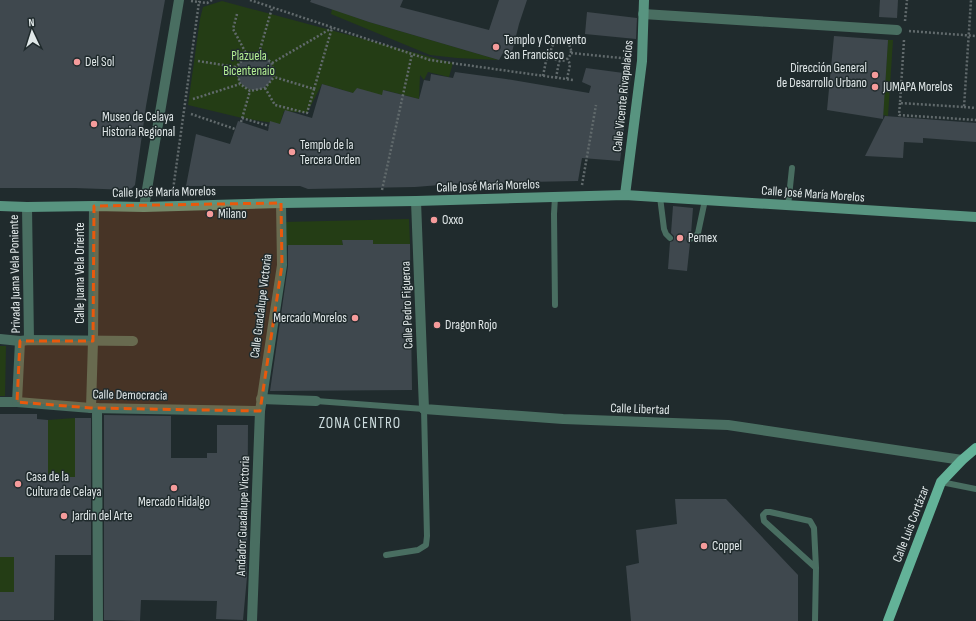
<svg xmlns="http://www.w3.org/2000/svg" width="976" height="621" font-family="'Sofia Sans Condensed',sans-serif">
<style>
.green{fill:#243d15}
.building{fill:#3f484e}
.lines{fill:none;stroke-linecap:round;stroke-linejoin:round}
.path{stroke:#616a6c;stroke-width:2.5;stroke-dasharray:2 2;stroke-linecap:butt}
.lane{stroke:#496e61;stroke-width:6}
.street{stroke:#496e61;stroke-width:10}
.secondary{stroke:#589480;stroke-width:10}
.primary{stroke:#63b298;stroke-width:10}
.marked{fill:#e8590c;fill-opacity:0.2;stroke:#e8590c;stroke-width:3;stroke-dasharray:8 5;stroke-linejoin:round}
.poi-dot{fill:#f59b9b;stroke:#202b2d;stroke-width:1.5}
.labels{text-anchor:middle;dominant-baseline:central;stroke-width:3;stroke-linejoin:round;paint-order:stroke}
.poi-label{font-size:13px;fill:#e1e8e9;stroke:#202b2d;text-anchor:start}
.park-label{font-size:13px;fill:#b4ef94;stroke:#202b2d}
.street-label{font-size:13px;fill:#e1e8e9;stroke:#202b2d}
.quarter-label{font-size:15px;letter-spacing:1px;fill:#ccdbdd;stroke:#202b2d}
</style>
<rect width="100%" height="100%" fill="#202b2d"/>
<g class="green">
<path d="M222,1L453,63L449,77L428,72L424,80L420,75L419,99L384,90L382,98L353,93L322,84L307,113L284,111L280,124L242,118L188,105L200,19L203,7Z"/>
<path d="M332,9L369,22L499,60L457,58L430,55L331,14Z"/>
<path d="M888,40H893L888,116L883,115Z"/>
<path d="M409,219L410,244H373V240L342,241L343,245L285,246L284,222Z"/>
<path d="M0,346H6L5,396H0Z"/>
<path d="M75,418V477H48V420Z"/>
<rect x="0" y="557" width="14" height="35"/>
</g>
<g class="building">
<path d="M0,0H165L146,106L135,185L130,190L75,188H0Z"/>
<path d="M311,0H403L400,7L489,30L499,0H527L519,24L511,56L503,53L499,60L369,22L310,2Z"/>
<path d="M880,0H898L897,18L879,17Z"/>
<path d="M587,12L637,18L636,39L585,34Z"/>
<path d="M834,36L888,40L883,119L827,110Z"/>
<circle cx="255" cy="72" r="18"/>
<path d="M586,68L631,74L620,161L582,158L578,181L527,182L499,184L477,182L415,187L308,189L300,186H186L196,134L230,144L238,121L268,131L270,121L280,124L285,110L312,118L322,84L353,93L357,88L382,95L383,90L419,99L424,80L430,81L431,74L453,78L455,72L506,79L589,93L591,86L582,82Z"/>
<path d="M885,116L976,123V142L923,138V143L904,142L903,158L865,156Z"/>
<path d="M673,206L693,208L691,234L687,236L686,239L687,242L690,243L687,271L668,269L670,242L673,241L674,239V236L671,233Z"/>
<path d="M342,240H373V244H410L412,390L270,391L288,266V245H343Z"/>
<path d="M0,414H37V419L48,420V477H75V418H91V555H55L54,620H0V592H14V557H0Z"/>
<path d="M104,415L171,416V458H207V453H217V425H248L247,577L243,620L216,619L217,601L141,600L140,621L104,620Z"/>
<path d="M675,499H726L798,575V621H631L626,566L639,563L636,530L677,524Z"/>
</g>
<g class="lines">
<g class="path">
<path d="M212,0L207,3L199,2L173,190L215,191"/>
<path d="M250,0L430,60L573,80"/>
<path d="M191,1L199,2"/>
<path d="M237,14L233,29L247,55"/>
<path d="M905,21L907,0"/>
<path d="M909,31L976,36"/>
<path d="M904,40L900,103L964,107L971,0"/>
<circle cx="561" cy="51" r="10"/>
<path d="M259,53L272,63L274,77L265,88L250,91L240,84L236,67L247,55Z"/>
<path d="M259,53L272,8"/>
<path d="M571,53L631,59"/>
<path d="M198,61L236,67"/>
<path d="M272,63L332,28"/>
<path d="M543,76L546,61L547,59L551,57"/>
<path d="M556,78L559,62"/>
<path d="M567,79L570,65L568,59"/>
<path d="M265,88L275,105L307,113L314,89L274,77"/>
<path d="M314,89L332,28"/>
<path d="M193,99L240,84"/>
<path d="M900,103L899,115L976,120"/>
<path d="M964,107L976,108"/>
<path d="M191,114L235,129"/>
<path d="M242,118L269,126"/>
<path d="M241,122L250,91"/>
<path d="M582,185L596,105"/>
<path d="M382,190L412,54"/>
</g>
<g class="lane">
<path d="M555,197L554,214L555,305"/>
<path d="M660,197L664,229L666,234L670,238"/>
<path d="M788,206L792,168"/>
<path d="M690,239L695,237L698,233L705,200"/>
<path d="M316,401L424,409L427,536L426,545L418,550L386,555"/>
<path d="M941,482L976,489"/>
<path d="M815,621L816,568L764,521L763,515L766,512H770L810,521L814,528L816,568"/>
</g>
<g class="street">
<path d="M643,14L897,30"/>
<path d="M416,201L424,409L563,419L728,425L962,460"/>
<path d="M27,207L29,340"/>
<path d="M144,207L179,0"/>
<path d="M0,339L20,341L29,340L133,341"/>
<path d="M261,399L316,401"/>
<path d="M0,402H17L91,408L260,411"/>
<path d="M17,402L20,341"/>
<path d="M91,408L93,341L94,206"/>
<path d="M97,408L98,621"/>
<path d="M252,621L260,411L282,265L281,203"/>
</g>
<g class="secondary">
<path d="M625,195L642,61L644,0"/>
<path d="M0,206L27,207L94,206L144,207L281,203L416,201L625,195L976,217"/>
</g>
<path class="primary" d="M888,621L941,482L962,460L976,448"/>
</g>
<path class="marked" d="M281,203L282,265L260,411L91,408L17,402L20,341H93L94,206Z"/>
<g class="poi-dot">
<circle cx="496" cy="47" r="4"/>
<circle cx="77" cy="62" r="4"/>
<circle cx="875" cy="75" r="4"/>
<circle cx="875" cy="87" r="4"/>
<circle cx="94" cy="124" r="4"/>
<circle cx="292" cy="152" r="4"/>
<circle cx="210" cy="214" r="4"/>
<circle cx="434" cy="220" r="4"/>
<circle cx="680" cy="238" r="4"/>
<circle cx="355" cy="318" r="4"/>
<circle cx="437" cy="325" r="4"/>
<circle cx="18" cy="484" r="4"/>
<circle cx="174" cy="488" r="4"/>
<circle cx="64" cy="516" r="4"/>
<circle cx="704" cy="546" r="4"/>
</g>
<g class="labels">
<g class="poi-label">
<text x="504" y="40">Templo y Convento<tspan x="504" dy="15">San Francisco</tspan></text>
<text x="85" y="62">Del Sol</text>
<text x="867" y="68" text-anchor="end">Dirección General<tspan x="867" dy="15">de Desarrollo Urbano</tspan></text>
<text x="883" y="87">JUMAPA Morelos</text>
<text x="102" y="117">Museo de Celaya<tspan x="102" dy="15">Historia Regional</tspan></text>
<text x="300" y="145">Templo de la<tspan x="300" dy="15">Tercera Orden</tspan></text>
<text x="218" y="214">Milano</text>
<text x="442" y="220">Oxxo</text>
<text x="688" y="238">Pemex</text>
<text x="347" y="318" text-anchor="end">Mercado Morelos</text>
<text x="445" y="325">Dragon Rojo</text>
<text x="26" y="477">Casa de la<tspan x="26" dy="15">Cultura de Celaya</tspan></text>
<text x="174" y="502" text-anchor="middle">Mercado Hidalgo</text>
<text x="72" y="516">Jardin del Arte</text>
<text x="712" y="546">Coppel</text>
</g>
<g class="park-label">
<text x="249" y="56">Plazuela<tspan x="249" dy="15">Bicentenaio</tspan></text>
</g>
<g class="street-label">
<text transform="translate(623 96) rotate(-84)">Calle Vicente Rivapalacios</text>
<text transform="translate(488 186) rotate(-2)">Calle José María Morelos</text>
<text transform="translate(164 192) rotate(-1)">Calle José María Morelos</text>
<text transform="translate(813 194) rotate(4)">Calle José María Morelos</text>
<text transform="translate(80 273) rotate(-90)">Calle Juana Vela Oriente</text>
<text transform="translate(15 274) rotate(-91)">Privada Juana Vela Poniente</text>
<text transform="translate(407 305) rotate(-92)">Calle Pedro Figueroa</text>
<text transform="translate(261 306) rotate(-83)">Calle Guadalupe Victoria</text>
<text transform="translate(130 395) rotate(1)">Calle Democracia</text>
<text transform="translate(640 409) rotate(2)">Calle Libertad</text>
<text transform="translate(243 516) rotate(-88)">Andador Guadalupe Victoria</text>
<text transform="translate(911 524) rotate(-69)">Calle Luis Cortázar</text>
</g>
<g class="quarter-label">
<text x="360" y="423">ZONA CENTRO</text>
</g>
</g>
<g transform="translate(32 32) rotate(356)" stroke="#202b2d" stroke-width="3" paint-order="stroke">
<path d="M0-3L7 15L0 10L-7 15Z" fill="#e1e8e9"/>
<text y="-6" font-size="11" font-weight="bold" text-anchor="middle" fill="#e1e8e9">N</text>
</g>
</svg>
